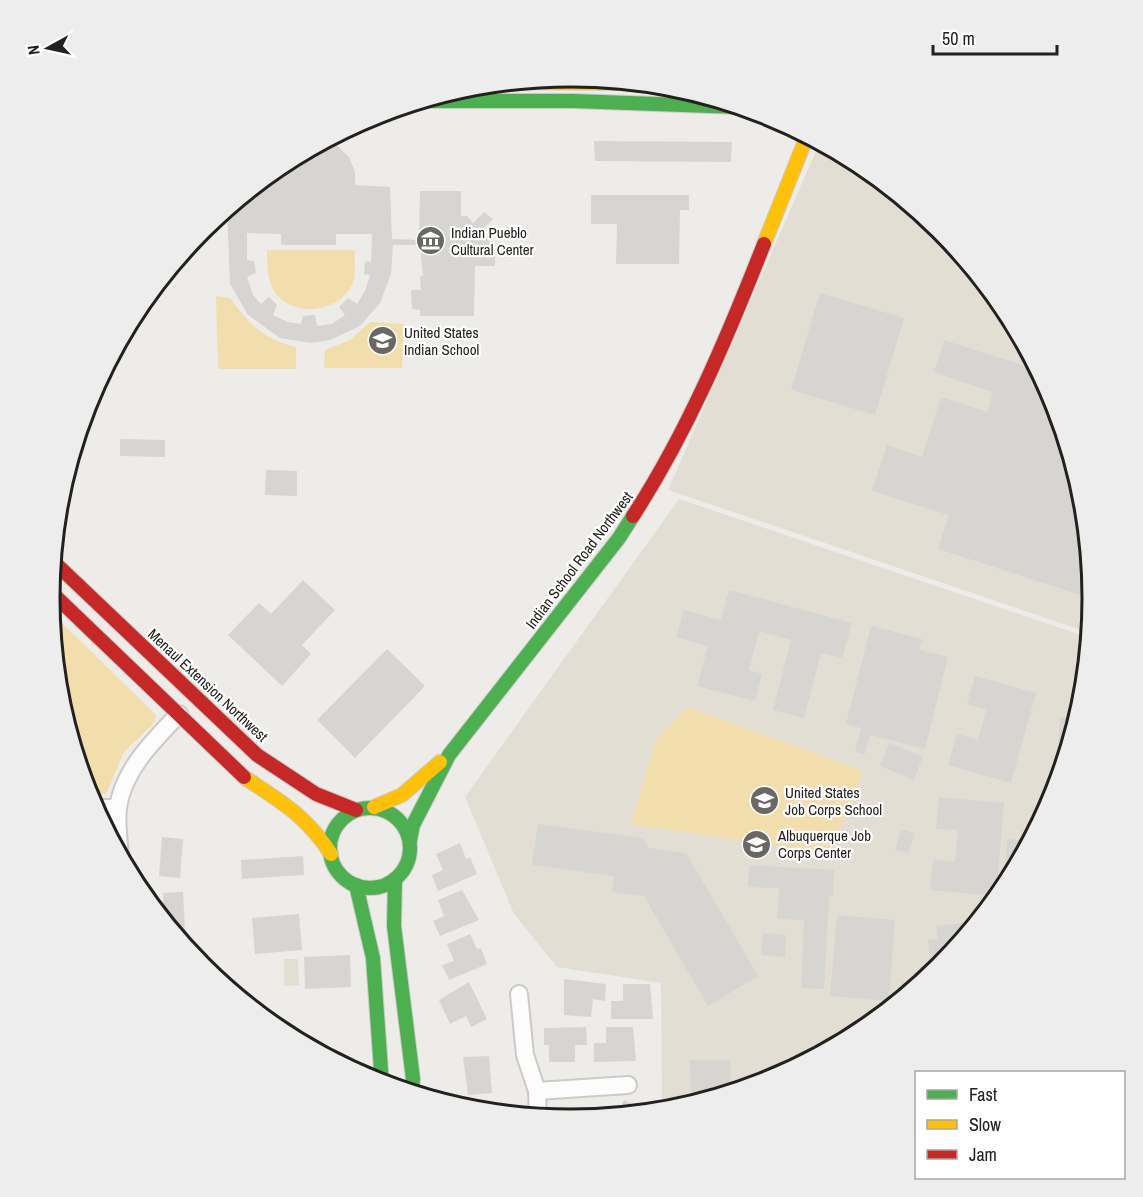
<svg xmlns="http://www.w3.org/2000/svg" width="1143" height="1197" font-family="'Archivo Narrow',sans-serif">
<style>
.built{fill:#e3ded4}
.green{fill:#f2ddad}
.building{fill:#d6d5d2;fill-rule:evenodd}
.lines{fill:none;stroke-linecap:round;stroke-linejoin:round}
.street-casing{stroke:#cccac7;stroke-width:20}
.fast-casing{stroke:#cccac7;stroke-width:16}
.slow-casing{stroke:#cccac7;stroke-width:16}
.jam-casing{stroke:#cccac7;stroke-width:16}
.street{stroke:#fcfcfc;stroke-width:16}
.fast{stroke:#4caf50;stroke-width:14}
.slow{stroke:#ffc107;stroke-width:14}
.jam{stroke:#c62828;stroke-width:14}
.labels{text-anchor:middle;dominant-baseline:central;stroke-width:4.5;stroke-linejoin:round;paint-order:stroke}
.poi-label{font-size:15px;fill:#23211e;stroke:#fff;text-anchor:start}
.street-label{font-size:15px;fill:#23211e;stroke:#fff}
.rim{fill:none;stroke:#23211e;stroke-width:3}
</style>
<rect width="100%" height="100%" fill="#eeece8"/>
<g class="built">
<path d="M820,142L862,165L941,230L1006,309L1054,399L1084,497L1093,599L1090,633L668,490Z"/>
<path d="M679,499L1090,638L1083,701L1054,799L1005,889L940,968L861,1033L771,1081L662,1112L661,983L557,967L514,914L465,797Z"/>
<path d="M284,959H298L299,985L284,986Z"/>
</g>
<g class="green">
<path d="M267,250H355C354,259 356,270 354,279C346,310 298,320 277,295C267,282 267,266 267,250Z"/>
<path d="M216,296L230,298C251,326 262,338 296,347V369H218Z"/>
<path d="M370,322L404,324L402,368H324L325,350L350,340Z"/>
<path d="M51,612L156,715L154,723L124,752L106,794H88L59,700Z"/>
<path d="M688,707L863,771L831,854L631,824L656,740Z"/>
</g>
<g class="building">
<path d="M330,139L349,157L355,172V185L390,187L392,239L419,240L420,191H461V216H467L473,223L484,212L493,219L482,230L489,236V242L495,243V266H475L474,316H420V310L412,309L411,290H421L420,276H423L420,245H393L391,274L380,303L360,326L330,340L311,343L280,338L248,315L230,284L227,209L282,164ZM247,233L281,234V245H336V234H372L371,262L365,261L364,274L370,275L365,291L357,304L348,298L339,307L345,315L332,324L317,326L315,315L303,316L301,324L288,322L273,315L277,305L269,297L261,304L253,295L247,277L256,273L254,261L247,260Z"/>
<path d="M594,141L732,142L731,162L595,161Z"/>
<path d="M591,195H689V210H680L679,264H616L617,224H591Z"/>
<path d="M820,293L904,318L875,415L791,390Z"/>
<path d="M944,340L1037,370L1032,385L1050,391L1084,497L1093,599L938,549L949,515L872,491L887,445L922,457L941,397L987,412L993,392L934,372Z"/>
<path d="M120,439L165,440V457L120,456Z"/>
<path d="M266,470L297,471V496L265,495Z"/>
<path d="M303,580L335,610L302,645L311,654L282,686L228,635L259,603L271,614Z"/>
<path d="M729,590L852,623L842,658L821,653L804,718L773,710L791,640L759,631L749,670L762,674L755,701L697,686L708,646L676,637L684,610L721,620Z"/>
<path d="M871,626L922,639L919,650L948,657L925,749L870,735L865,754L855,752L861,728L846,724Z"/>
<path d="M387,649L425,686L355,758L317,720Z"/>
<path d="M975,676L1036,693L1011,783L948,765L957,733L978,740L986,710L967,704Z"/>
<path d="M1060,717L1078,719L1067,754L1058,753Z"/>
<path d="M889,743L923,756L914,780L880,766Z"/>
<path d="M939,797L1004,803L996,896L930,890L933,859L955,862L958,830L936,829Z"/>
<path d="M538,824L643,838L649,848L686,853L758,976L708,1006L644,896L612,892L614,876L532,865Z"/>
<path d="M901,829L915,833L908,853L895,850Z"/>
<path d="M162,837L183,839L180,878L159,876Z"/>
<path d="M1007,839L1031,841L1017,866H1005Z"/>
<path d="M460,843L466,859L470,857L477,874L438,891L432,875L443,870L436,854Z"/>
<path d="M303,856L304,875L242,879L241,860Z"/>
<path d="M749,865L834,870L833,896H829L824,989L801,988L804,920L777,919L779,888L748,887Z"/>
<path d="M462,890L479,920L440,936L433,921L444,916L438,900Z"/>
<path d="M183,892L185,931L173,932L164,921L163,893Z"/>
<path d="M299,914L302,950L255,954L252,918Z"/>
<path d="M837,915L895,920L889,1001L830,996Z"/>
<path d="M979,921L952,953L930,956L928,940L938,939L936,926Z"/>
<path d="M763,933L786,935L785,957L761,955Z"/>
<path d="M470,934L477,949L481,948L487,964L449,980L442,965L454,961L447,944Z"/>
<path d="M350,955L351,987L305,989L304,957Z"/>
<path d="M564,979L606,984L605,1001L593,999L591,1017L564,1015Z"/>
<path d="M469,982L487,1019L471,1027L466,1016L450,1024L439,1000Z"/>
<path d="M623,984H650L653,1019H611V1001H623Z"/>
<path d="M586,1027L587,1045H575V1062H549V1045H544V1028Z"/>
<path d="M606,1027H633L636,1061L594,1062V1043H606Z"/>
<path d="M489,1056L492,1093L468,1095L463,1057Z"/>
<path d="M690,1060H730L731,1093L691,1105Z"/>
<path d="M624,1100L640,1108L638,1112L641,1114L616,1116Z"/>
<path d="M490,1106L491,1113L461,1108Z"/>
<path d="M571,1107L588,1113L585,1119L566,1120Z"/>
</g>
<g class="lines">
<defs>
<g id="street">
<path d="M94,808H118"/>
<path d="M120,856C119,841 116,823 118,808C123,770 154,740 179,714"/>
<path d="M519,994L525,1055L537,1091L538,1117"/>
<path d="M537,1091L628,1085"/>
</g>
<g id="fast">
<path d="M423,101H573L739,107"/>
<circle cx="370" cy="848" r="40"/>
<path d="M410,840L413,825L449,755L619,538L633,516"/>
<path d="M395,879L394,926L413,1079L411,1093"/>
<path d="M356,885L373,958L382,1084"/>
</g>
<g id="slow">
<path d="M512,82L633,83"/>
<path d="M764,244L807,136"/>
<path d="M244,777C281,802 306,815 331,854"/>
<path d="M374,807L402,795L440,762"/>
</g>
<g id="jam">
<path d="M633,516C688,431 727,338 764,244"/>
<path d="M53,561L257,755L316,794L356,810"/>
<path d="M50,591L244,777"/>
</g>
</defs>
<use href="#street" class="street-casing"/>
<use href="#fast" class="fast-casing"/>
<use href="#slow" class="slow-casing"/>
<use href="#jam" class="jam-casing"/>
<use href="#street" class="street"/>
<use href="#fast" class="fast"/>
<use href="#slow" class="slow"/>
<use href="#jam" class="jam"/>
</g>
<defs>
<symbol id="museum-disc" viewBox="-11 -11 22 22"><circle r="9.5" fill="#6a6865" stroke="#fff"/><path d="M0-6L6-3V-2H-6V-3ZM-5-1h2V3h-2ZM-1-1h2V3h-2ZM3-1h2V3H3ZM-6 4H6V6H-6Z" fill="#fff"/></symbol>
<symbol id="school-disc" viewBox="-11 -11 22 22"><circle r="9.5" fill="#6a6865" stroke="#fff"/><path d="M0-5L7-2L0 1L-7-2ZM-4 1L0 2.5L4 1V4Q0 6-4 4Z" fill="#fff"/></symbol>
<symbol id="university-disc" viewBox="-11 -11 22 22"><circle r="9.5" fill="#6a6865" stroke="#fff"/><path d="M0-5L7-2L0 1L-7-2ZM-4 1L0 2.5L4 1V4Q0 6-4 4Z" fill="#fff"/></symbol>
</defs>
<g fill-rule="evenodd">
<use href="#museum-disc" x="414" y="224" width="33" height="33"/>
<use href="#school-disc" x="366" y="324" width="33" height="33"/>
<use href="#school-disc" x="748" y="784" width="33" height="33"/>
<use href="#university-disc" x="740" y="828" width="33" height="33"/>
</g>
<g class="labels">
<g class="poi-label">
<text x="451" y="232">Indian Pueblo<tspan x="451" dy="17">Cultural Center</tspan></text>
<text x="404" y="332">United States<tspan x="404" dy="17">Indian School</tspan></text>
<text x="785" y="792">United States<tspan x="785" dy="17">Job Corps School</tspan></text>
<text x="778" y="835">Albuquerque Job<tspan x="778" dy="17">Corps Center</tspan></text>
</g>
<g class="street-label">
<text transform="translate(579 560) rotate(-53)">Indian School Road Northwest</text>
<text transform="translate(208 685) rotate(43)">Menaul Extension Northwest</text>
</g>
</g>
<path d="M0 0H1143V1197H0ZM60 598a511 511 0 1 1 1022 0a511 511 0 1 1-1022 0Z" fill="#ededed" fill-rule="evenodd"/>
<path class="rim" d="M60 598a511 511 0 1 1 1022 0a511 511 0 1 1-1022 0Z"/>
<rect x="915" y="1071" width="210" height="108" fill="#ffffff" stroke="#a7a6a5" stroke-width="1.5"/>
<rect x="927" y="1090" width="30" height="9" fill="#4caf50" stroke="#a7a6a5" stroke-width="1.5"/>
<text x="969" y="1101" font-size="18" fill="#23211e">Fast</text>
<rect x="927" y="1120" width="30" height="9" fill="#ffc107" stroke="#a7a6a5" stroke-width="1.5"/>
<text x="969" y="1131" font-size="18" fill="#23211e">Slow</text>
<rect x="927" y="1150" width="30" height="9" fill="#c62828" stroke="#a7a6a5" stroke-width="1.5"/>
<text x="969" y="1161" font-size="18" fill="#23211e">Jam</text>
<g transform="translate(48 48) rotate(262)" stroke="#ffffff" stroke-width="4.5" paint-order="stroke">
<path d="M0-4.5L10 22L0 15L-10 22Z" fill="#23211e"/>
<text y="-9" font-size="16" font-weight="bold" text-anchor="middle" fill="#23211e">N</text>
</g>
<path d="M933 45v9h124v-9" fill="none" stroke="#23211e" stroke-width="3"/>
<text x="942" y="45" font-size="18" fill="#23211e" stroke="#ffffff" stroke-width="4.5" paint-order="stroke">50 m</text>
</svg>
